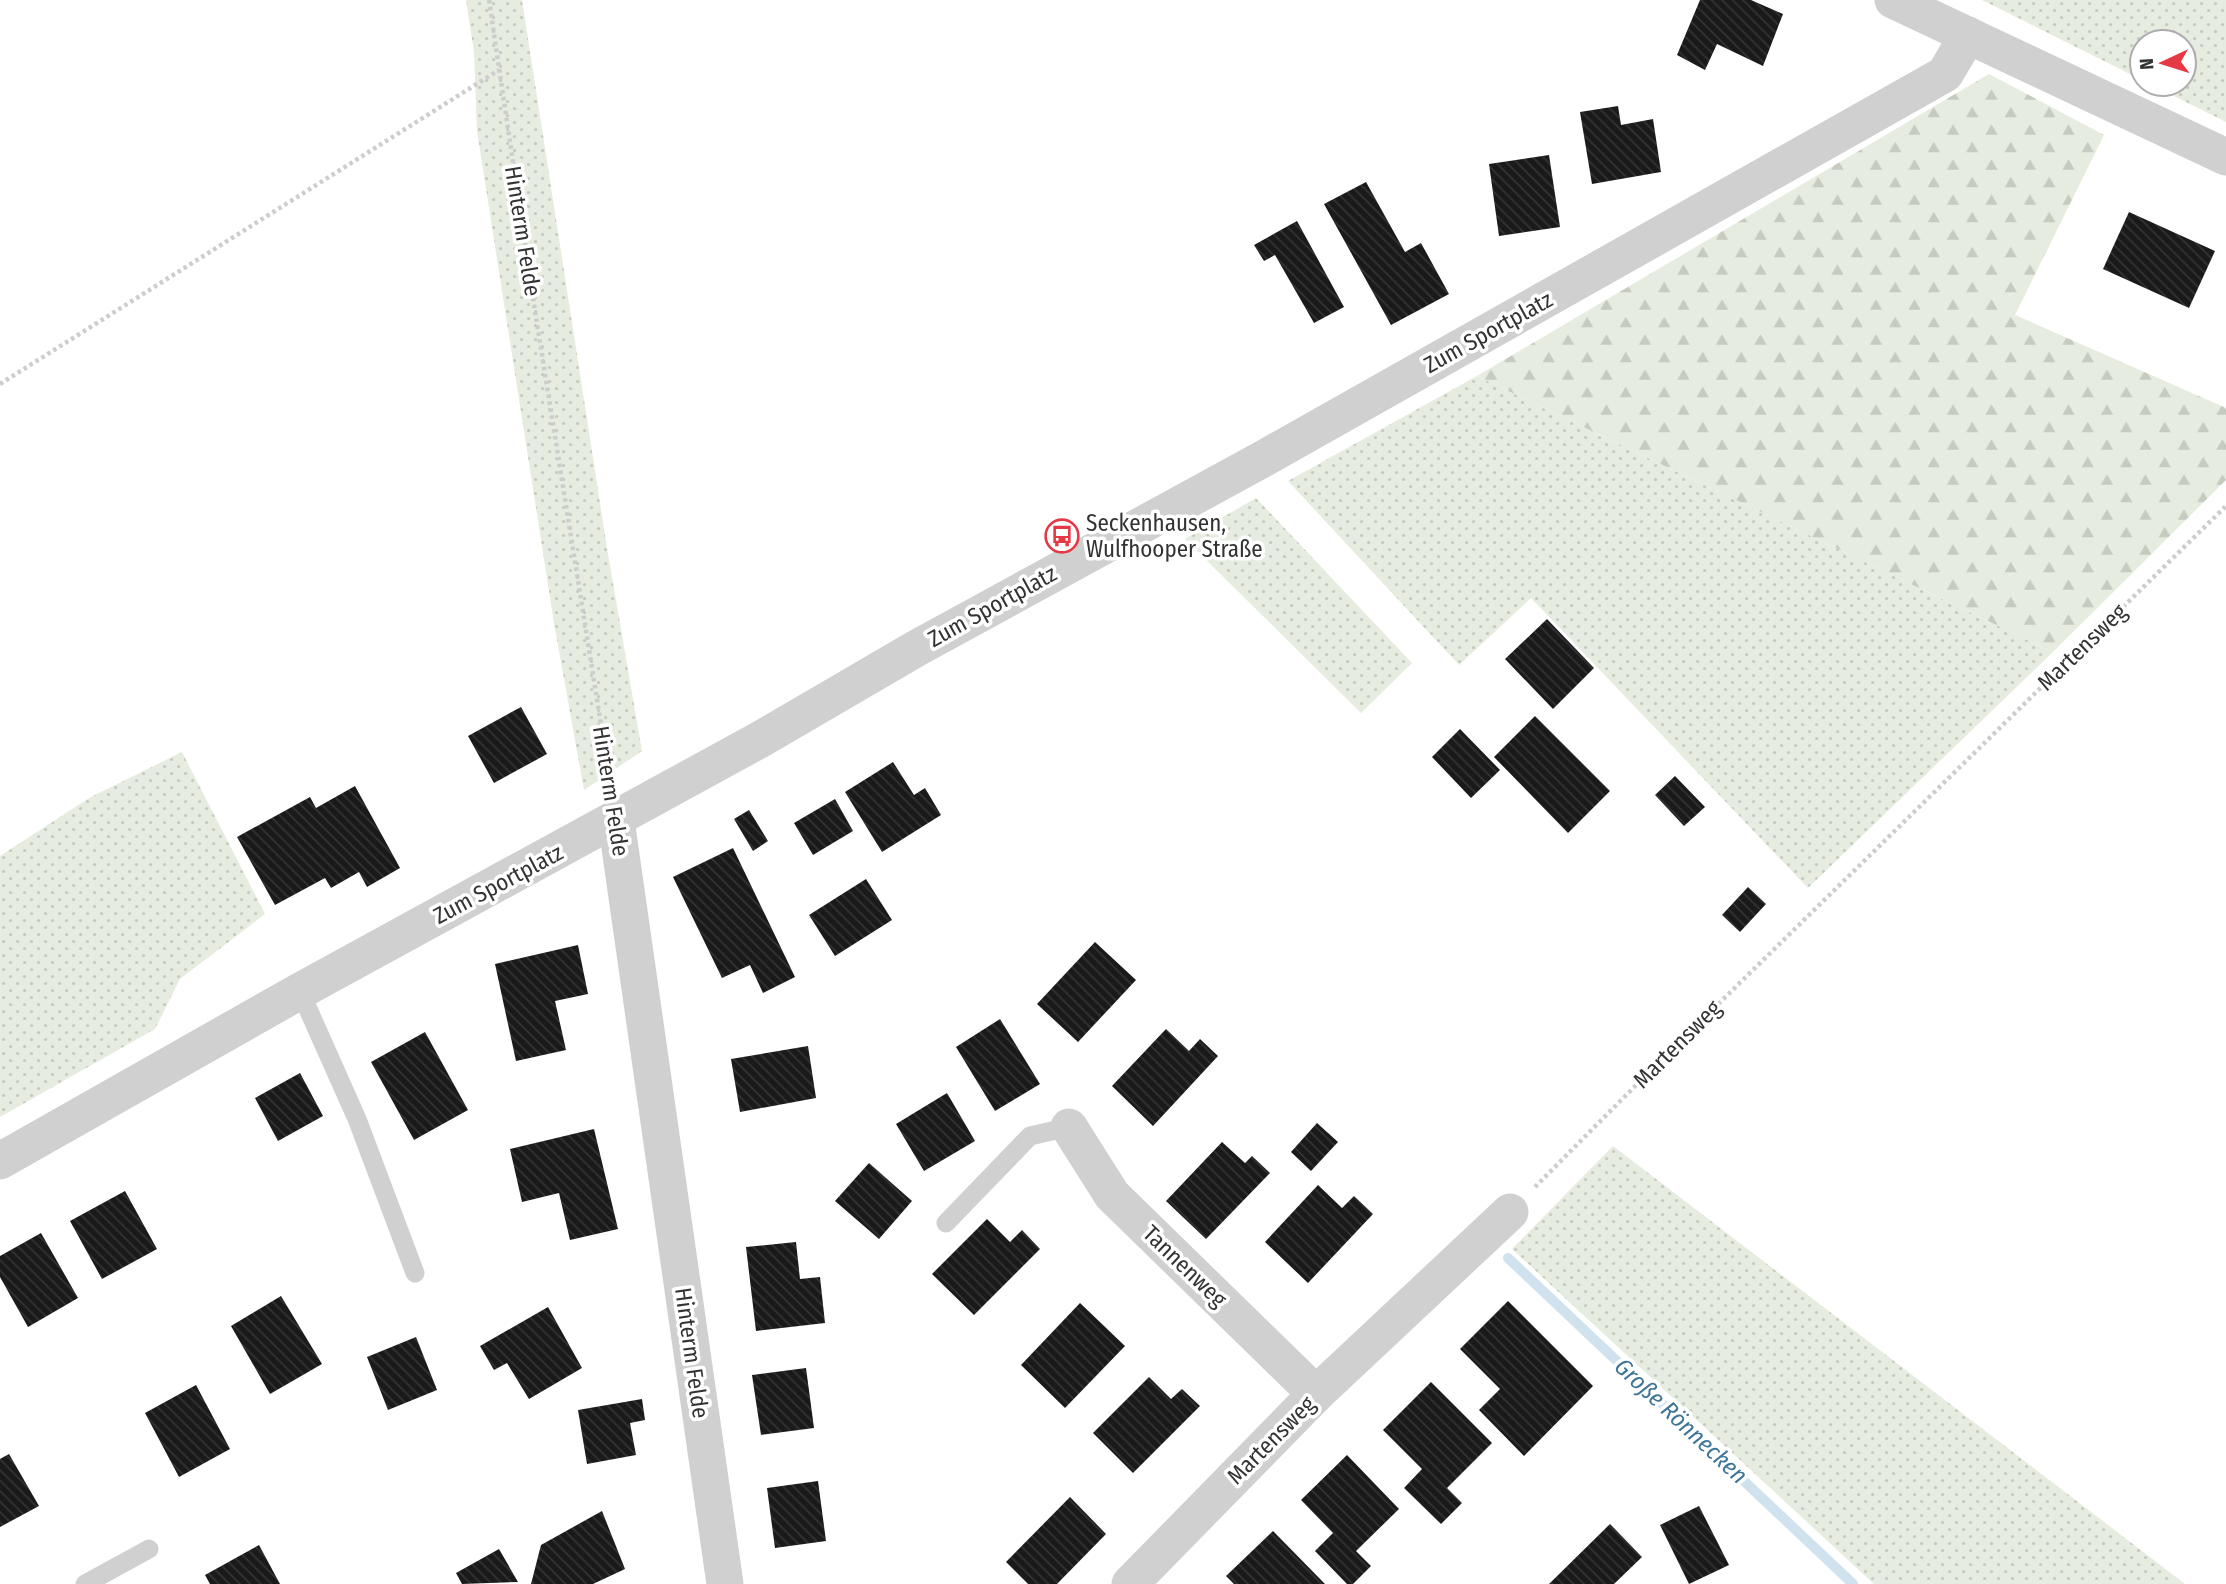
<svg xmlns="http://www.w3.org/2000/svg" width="2226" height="1584" font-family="'Fira Sans Condensed',sans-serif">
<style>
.grass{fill:url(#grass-dots)}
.forest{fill:url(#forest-firs)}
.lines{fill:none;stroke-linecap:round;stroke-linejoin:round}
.stream{stroke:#cfe2ee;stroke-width:10}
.building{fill:url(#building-back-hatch)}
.path{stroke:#cdcdcd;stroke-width:4.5;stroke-dasharray:3.5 3.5;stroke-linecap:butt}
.service{stroke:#d0d0d0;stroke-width:19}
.minor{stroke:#d0d0d0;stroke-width:37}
.labels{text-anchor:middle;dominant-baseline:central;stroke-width:7;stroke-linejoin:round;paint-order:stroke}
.street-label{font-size:23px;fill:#333;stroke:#fff}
.poi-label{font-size:23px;fill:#333;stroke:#fff;text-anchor:start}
.water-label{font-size:24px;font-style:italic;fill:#3f7597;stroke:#fff}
</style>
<defs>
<pattern id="grass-dots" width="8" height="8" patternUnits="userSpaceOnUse" patternTransform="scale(1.75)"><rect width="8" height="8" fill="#e6ecdf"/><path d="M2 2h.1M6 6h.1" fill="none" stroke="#c6cbc0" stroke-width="1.8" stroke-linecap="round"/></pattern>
<pattern id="forest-firs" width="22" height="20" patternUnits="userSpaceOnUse" patternTransform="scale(1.75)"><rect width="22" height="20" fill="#e6ecdf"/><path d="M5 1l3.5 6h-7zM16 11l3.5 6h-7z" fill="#c6cbc0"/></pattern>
<pattern id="building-back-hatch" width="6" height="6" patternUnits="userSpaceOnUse" patternTransform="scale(1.75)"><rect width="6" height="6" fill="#1a1a1a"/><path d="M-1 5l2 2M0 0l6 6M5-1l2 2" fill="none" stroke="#333"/></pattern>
</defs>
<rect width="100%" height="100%" fill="#fff"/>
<g class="grass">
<path d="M466,0H522L607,548L642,751L584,790L554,623L477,131L474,52Z"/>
<path d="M1982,0H2226V122L2150,84H2184V42H2142V80Z"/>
<path d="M1477,376L2053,652L1808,888L1531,598L1459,665L1288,481Z"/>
<path d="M1256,498L1412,663L1361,713L1185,539Z"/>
<path d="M182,752L265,914L180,979L155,1029L0,1117V856L89,798Z"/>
<path d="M1613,1146L2185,1584H1874L1512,1249Z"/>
</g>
<path class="forest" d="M1989,74L2104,135L2015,315L2226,408V480L2053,652L1477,376Z"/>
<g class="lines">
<path class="stream" d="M1508,1258L1853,1584"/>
</g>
<g class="building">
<path d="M1700,0H1751L1783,14L1763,66L1717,44L1705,70L1677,55Z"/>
<path d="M1618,106L1621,125L1653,119L1661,172L1592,184L1580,112Z"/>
<path d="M1549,155L1560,227L1499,236L1489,164Z"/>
<path d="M1366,182L1405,252L1421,243L1449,294L1391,325L1324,204Z"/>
<path d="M2129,212L2215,251L2189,308L2103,269Z"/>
<path d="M1297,221L1344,307L1314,323L1275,255L1264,261L1254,245Z"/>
<path d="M1547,619L1594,668L1553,709L1505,659Z"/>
<path d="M521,707L547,754L494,783L468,736Z"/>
<path d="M1535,716L1610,791L1568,833L1494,757Z"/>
<path d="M1460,729L1500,770L1471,798L1432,757Z"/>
<path d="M893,762L914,795L925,788L941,815L882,852L845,792Z"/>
<path d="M1675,776L1705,807L1684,826L1655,795Z"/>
<path d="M355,786L400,868L367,887L359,872L331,888L325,878L275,905L237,837L310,797L316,808Z"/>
<path d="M835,799L853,831L813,855L794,823Z"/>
<path d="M749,810L768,841L753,851L734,819Z"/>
<path d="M733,848L795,977L763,993L750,965L722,978L673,877Z"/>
<path d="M866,879L892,920L835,956L809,915Z"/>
<path d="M1748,887L1766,904L1740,932L1722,915Z"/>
<path d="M1095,942L1136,980L1078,1042L1037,1004Z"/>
<path d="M578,945L588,994L555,1001L566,1050L516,1061L495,964Z"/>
<path d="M1000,1019L1040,1084L995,1111L956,1047Z"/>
<path d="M1166,1029L1189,1051L1200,1039L1218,1056L1153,1126L1112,1086Z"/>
<path d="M425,1032L468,1110L414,1140L371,1062Z"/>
<path d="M808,1046L816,1098L740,1112L731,1059Z"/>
<path d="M300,1073L323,1116L278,1141L255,1098Z"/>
<path d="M947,1093L975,1141L924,1171L896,1124Z"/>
<path d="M1317,1123L1338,1142L1311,1171L1291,1152Z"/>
<path d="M594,1129L618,1229L570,1240L559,1193L522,1202L510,1149Z"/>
<path d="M1222,1142L1245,1163L1252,1156L1270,1173L1206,1239L1166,1201Z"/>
<path d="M869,1163L912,1201L879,1239L835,1201Z"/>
<path d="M1318,1185L1342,1208L1354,1196L1373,1214L1308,1283L1265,1242Z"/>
<path d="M125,1191L157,1249L102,1279L70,1221Z"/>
<path d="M987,1219L1010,1242L1022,1230L1040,1249L974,1315L932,1274Z"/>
<path d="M41,1233L78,1298L28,1327L0,1277V1256Z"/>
<path d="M796,1242L800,1279L820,1277L825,1323L756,1331L746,1247Z"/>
<path d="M281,1296L322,1364L270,1394L231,1326Z"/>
<path d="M1508,1301L1593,1386L1524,1456L1479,1410L1500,1389L1460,1349Z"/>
<path d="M1080,1303L1125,1346L1065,1408L1021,1365Z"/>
<path d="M548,1307L582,1368L529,1399L507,1363L494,1370L480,1346Z"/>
<path d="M416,1337L437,1390L388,1410L367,1357Z"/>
<path d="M806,1368L814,1428L761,1435L752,1375Z"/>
<path d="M1149,1377L1171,1399L1182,1389L1200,1406L1133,1473L1093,1433Z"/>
<path d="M1431,1382L1492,1443L1447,1488L1462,1503L1441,1524L1404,1488L1422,1469L1383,1430Z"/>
<path d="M196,1385L230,1449L179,1477L145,1413Z"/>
<path d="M642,1399L645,1420L630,1423L636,1455L587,1464L578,1410Z"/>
<path d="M9,1454L39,1506L0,1527V1459Z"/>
<path d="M1347,1455L1399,1509L1356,1551L1371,1566L1353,1584H1347L1315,1551L1333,1533L1301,1500Z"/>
<path d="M818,1481L826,1541L775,1548L767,1488Z"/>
<path d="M1070,1497L1106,1534L1057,1584H1028L1006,1562Z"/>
<path d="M1699,1506L1729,1565L1689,1584L1660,1525Z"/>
<path d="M602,1511L625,1569L593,1584H531L541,1545Z"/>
<path d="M1610,1524L1642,1557L1614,1584H1549Z"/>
<path d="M1273,1531L1325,1584H1234L1226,1576Z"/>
<path d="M259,1545L280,1584H210L205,1575Z"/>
<path d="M499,1549L518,1582L462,1584L456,1573Z"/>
</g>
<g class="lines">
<g class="path">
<path d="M489,0L535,311L610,781"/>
<path d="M0,384L499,70"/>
<path d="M1535,1187L1651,1070L2226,506"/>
</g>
<g class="service">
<path d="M300,991L357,1119L415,1273"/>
<path d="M946,1223L1030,1136L1069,1127"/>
<path d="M85,1584L149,1549"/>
</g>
<g class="minor">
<path d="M1893,0L2226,157"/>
<path d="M616,820L725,1584"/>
<path d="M1069,1127L1112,1195L1316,1394"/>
<path d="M0,1161L300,991L761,739L917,648L1261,460L1945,74L1968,35"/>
<path d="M1130,1584L1316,1394L1510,1212"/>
</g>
</g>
<defs>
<symbol id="bus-ring" viewBox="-11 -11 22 22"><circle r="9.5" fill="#fff" stroke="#e63946" stroke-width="1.5"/><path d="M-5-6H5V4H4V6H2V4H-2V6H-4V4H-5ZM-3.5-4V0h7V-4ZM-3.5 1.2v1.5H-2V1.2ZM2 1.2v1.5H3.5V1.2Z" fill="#e63946"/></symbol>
</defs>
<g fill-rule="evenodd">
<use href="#bus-ring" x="1043" y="517" width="38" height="38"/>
</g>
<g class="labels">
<g class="street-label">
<text transform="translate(523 231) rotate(81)">Hinterm Felde</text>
<text transform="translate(1488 332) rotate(-29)">Zum Sportplatz</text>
<text transform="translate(992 606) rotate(-29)">Zum Sportplatz</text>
<text transform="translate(2082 647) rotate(-44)">Martensweg</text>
<text transform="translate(611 791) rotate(81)">Hinterm Felde</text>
<text transform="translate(498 884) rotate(-28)">Zum Sportplatz</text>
<text transform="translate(1677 1044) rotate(-45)">Martensweg</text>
<text transform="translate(1185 1266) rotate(44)">Tannenweg</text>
<text transform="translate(692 1353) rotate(82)">Hinterm Felde</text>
<text transform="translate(1271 1440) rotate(-45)">Martensweg</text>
</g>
<g class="poi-label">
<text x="1086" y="523">Seckenhausen,<tspan x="1086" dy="26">Wulfhooper Straße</tspan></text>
</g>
<g class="water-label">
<text transform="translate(1681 1421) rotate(43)">Große Rönnecken</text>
</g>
</g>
<g transform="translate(2163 63) rotate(266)"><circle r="33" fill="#ffffff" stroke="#adadad" stroke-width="2"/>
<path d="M0-5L12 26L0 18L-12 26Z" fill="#e63946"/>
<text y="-10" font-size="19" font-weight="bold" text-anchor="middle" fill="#333333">N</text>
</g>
</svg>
